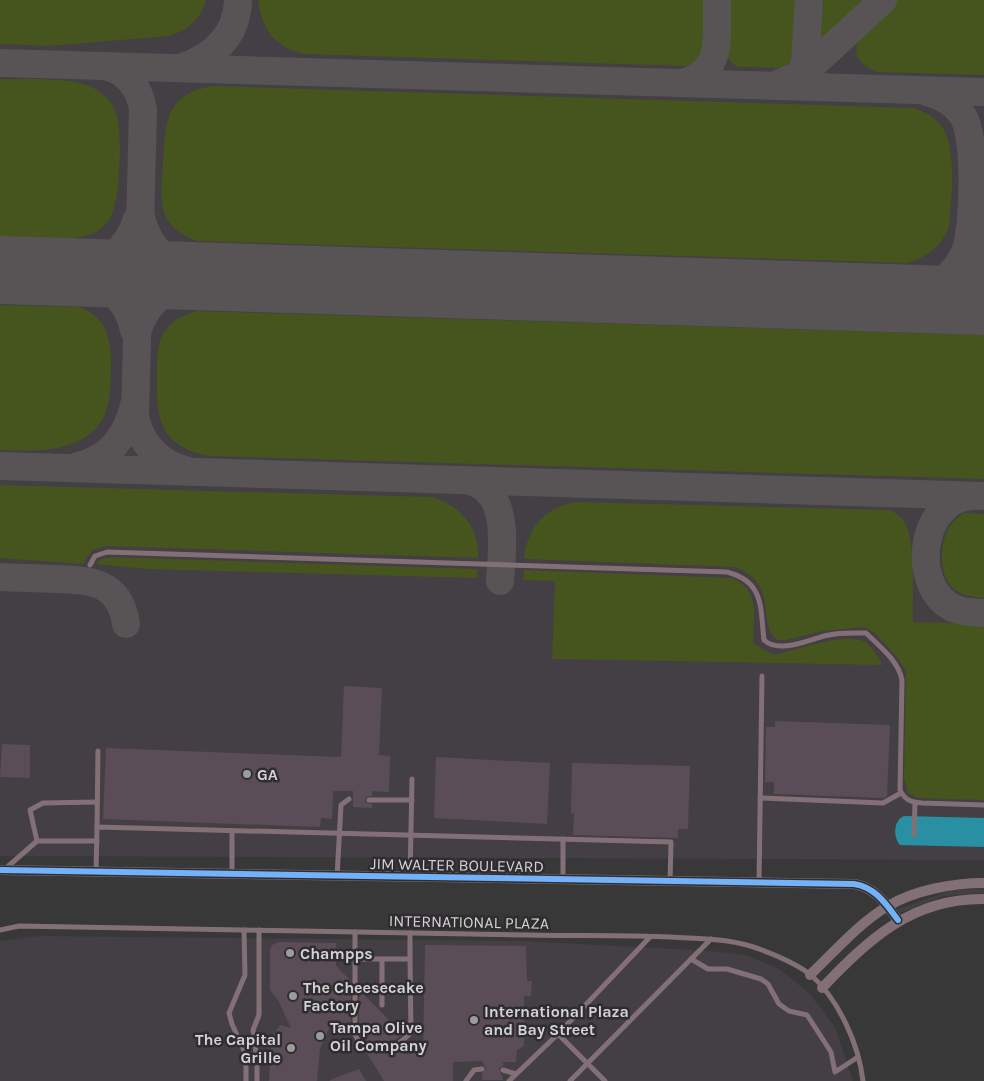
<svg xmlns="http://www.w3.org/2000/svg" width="984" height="1081" font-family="Karla,sans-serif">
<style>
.built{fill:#443e45}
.green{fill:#45551d}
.water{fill:#298fa2}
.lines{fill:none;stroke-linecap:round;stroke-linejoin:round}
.taxiway{stroke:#585456;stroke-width:28}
.runway{stroke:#585456;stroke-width:68}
.building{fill:#5a4d58}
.service{stroke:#837076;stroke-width:5}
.minor{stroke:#837076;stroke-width:10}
.cycleway-casing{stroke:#2f2d2f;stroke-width:9}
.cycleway{stroke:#73b2f8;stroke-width:6}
.poi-dot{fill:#9d9c9d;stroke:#2f2d2f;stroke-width:2}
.labels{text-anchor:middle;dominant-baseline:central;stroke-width:5;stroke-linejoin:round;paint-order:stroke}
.poi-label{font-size:16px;font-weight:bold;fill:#d4d2d4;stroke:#2f2d2f;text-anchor:start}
.street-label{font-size:16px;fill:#d4d2d4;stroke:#2f2d2f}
</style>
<rect width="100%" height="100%" fill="#383838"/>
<g class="built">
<path d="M0,0H984V860L0,856Z"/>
<path d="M984,889V893L943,896L900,913L897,909L953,890Z"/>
<path d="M39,936L523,941L711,951L747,955L779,969L809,993L835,1027L853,1081H0V941Z"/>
</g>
<g class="green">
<path d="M0,0H206C200,20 188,30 169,36L49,46L0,44Z"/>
<path d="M258,0H710C709,24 716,58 687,66L304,54C274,47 262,29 258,0Z"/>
<path d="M723,0H800L797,56L783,68L738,67C714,54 722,23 723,0Z"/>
<path d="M825,0H868L816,45L815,43L816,10Z"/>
<path d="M897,0H984V75L877,72C829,52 876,19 897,0Z"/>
<path d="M0,79C29,80 76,75 100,92C107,97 114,105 116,113C123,132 120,196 112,214C109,222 102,229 94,233C71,244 27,237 0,236Z"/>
<path d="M216,86L915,108C923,112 932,115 938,122C959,142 951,200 949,227C941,247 927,257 907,263L197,241C184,236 171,229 165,215C159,200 162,180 163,165C165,124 165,91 216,86Z"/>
<path d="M0,305L79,307C111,317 112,348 111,376C110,397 109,417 92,432C68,453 30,451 0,450Z"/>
<path d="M197,311L984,335V479L211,456C158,447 156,417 157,372C157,356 157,337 170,325C177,318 187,314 197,311Z"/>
<path d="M0,485L431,497C460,505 480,527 478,558L105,546L92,550L83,564L0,558Z"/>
<path d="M577,502L891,510C895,513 900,516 903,520C917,537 912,598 913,622L984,624V800L917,798L908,793L904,777L906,672L898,658L874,632L864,627L823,631L786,640H778C755,626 781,584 735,567L524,559C527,527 545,507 577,502Z"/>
<path d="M964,513L984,514V598C973,597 963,596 954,589C939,576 939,546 948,530C951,523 958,517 964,513Z"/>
<path d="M113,557L477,569V578L146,569L96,564L101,559Z"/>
<path d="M524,570L732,578C762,592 753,616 753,643L772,654H778C799,649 843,633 863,641C872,645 878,657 883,665L552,659L555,581L523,580Z"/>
</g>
<path class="water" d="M904,816L984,818V847L900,845C893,837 893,821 904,816Z"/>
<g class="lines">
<g class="taxiway">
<path d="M0,63L984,92"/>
<path d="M105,66C127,71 139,87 143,109L135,417C141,444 159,463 185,470"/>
<path d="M183,67C214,56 237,36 238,0"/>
<path d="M797,78L805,64L809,0"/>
<path d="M681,83C725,74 716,35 717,0"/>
<path d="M778,84L804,73L883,0"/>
<path d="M141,217C149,252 175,272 210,274"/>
<path d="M969,232L972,250L984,273"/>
<path d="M66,270C100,270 127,252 137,219"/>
<path d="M0,273C51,274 120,265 134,330"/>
<path d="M806,293C840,294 905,303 934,286C949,278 960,265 966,249C974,226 976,139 964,118C956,104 942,96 927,92"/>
<path d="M138,329C148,300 171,282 201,279L299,282"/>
<path d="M0,466L984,496"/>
<path d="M78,466C110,459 127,435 134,405"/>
<path d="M464,480C512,487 502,547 500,581"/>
<path d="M970,496C918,503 911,587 953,608C963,613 974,612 984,613"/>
<path d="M0,577C18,578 36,578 54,579C90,580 120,581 126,624"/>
</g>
<path class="runway" d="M0,270L984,301"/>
</g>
<g class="building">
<path d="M344,686L382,688L379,755L390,756L389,792L372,791V796L366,797L365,802L372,804V808L353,807V791H333L332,819L321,818L320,827L103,819L106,748L341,757Z"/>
<path d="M775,721L890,725L887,796L884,798L774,794V782H765L766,727H775Z"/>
<path d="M2,744L30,745V778L0,777Z"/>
<path d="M436,757L550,763L547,824L434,818Z"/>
<path d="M572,763L690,766L688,829H678V838L573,835L574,814L571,813Z"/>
<path d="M279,942L336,943V966L351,981V1036L332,1022L320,1049L317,1081H269L271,1039L280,1025L291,1028L278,1000L270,990V951L272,945Z"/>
<path d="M425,945L526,946L527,981H532L531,996H524V1046L517,1050L516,1062H503V1066L499,1068L503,1080H482V1073L486,1069L482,1061L453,1062V1081H384L365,1050L377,1053L391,1052L409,1040L423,1054Z"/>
<path d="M359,990L403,1034L394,1041L379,1045L369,1042L361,1037L359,1034Z"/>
<path d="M359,1069L366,1081H330V1080Z"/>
</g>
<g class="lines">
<g class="service">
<path d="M90,565L95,556L107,552L727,572C765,582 760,608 764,640C780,655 811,638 829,635C841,632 853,633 866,633C880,647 898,660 902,680L900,790C905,800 910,802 922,803L984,805"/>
<path d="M760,798L883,803L901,793"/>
<path d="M369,800H412"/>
<path d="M97,827L98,751"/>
<path d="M914,835L915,803"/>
<path d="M563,839V879"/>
<path d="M97,841H37L30,810L43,803L97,802"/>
<path d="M5,869L37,841"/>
<path d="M96,872L97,827L671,842L670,882"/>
<path d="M232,875V831"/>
<path d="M337,877L341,805L349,799"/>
<path d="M410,878L412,779"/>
<path d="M759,883L762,676"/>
<path d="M0,930L19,926C189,929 358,932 528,935C575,936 623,935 671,937C703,939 732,938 762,950C778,956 797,964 811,975C839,1000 859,1045 863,1081"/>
<path d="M244,930L245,975L229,1013L232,1024L246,1055V1081"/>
<path d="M355,932V959H410V933"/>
<path d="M355,959V1035C361,1048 382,1053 395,1046C400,1043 406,1037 411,1033L410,959"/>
<path d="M382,959V1005"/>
<path d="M691,959L708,969H727L761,979L768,984L779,1004L789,1011L807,1015L831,1052L835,1072L858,1057"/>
<path d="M558,1034L605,1081"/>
<path d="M503,1070L516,1074"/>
<path d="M257,1081V1060L253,1030L259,1015V930"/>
<path d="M466,1081L474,1070L482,1069"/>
<path d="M509,1081L558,1034L650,937"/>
<path d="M570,1081L711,939"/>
</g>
<g class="minor">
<path d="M0,870L854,884C875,887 886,904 898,920"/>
<path d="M810,975C834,952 859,923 888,906C915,890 953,883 984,883"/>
<path d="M822,988C869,939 912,898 984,899"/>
</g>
<defs>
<path id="cycleway" d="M0,870L854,884C875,887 886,904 898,920"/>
</defs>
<use href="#cycleway" class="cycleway-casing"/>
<use href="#cycleway" class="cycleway"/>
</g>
<g class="poi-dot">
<circle cx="247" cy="774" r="5"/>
<circle cx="290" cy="953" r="5"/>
<circle cx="293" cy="996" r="5"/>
<circle cx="474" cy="1020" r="5"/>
<circle cx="320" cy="1036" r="5"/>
<circle cx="291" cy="1048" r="5"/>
</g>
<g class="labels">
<g class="poi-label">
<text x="257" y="774">GA</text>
<text x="300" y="953">Champps</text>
<text x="303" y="987">The Cheesecake<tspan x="303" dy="18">Factory</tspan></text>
<text x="484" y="1011">International Plaza<tspan x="484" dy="18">and Bay Street</tspan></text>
<text x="330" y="1027">Tampa Olive<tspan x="330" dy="18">Oil Company</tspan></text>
<text x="281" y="1039" text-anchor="end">The Capital<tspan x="281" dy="18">Grille</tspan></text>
</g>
<g class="street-label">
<text transform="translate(457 865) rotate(1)">JIM WALTER BOULEVARD</text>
<text transform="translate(469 922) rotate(1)">INTERNATIONAL PLAZA</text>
</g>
</g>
</svg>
